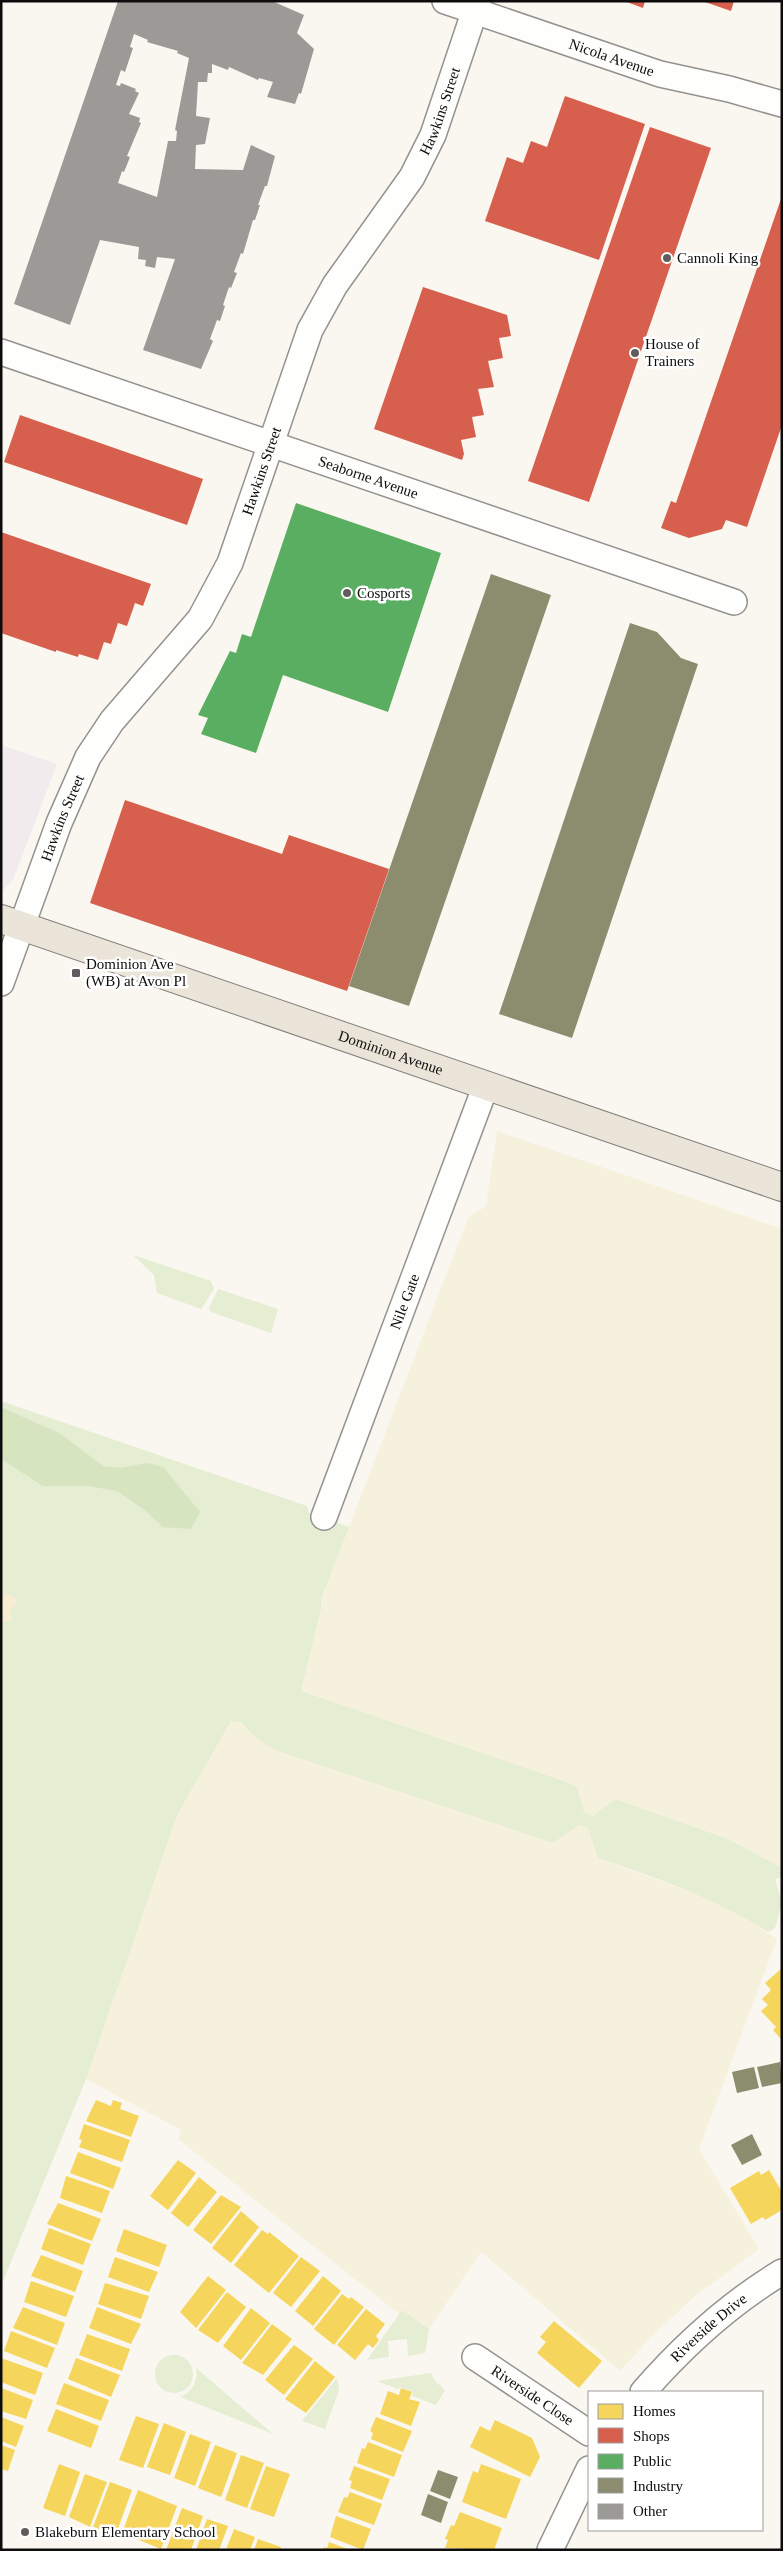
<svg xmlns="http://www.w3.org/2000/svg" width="783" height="2551" font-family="'Times New Roman',serif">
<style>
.industrial{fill:#f1ebed}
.farmland{fill:#f6f1dd}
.green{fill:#e5edd2}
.forest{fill:#d6e4c0}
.sand{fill:#f8edd3}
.homes{fill:#f6d55c}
.shops{fill:#d6604d}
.public{fill:#5aae61}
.industry{fill:#8c8c6e}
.building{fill:#9c9a96;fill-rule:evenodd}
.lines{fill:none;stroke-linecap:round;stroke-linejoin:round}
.minor-casing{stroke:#93928f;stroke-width:28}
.major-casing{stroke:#807f7c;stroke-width:30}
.minor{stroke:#fefefd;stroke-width:25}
.major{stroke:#ebe5d9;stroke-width:28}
.poi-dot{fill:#5f5e5c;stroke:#fff;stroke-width:2}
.labels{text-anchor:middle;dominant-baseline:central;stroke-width:5;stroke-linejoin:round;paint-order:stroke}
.street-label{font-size:15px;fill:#0c0c0c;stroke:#fff}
.poi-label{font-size:15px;fill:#0c0c0c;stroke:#fff;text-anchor:start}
</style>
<rect width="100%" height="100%" fill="#faf7f0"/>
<path class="industrial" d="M1,745L57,764L13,880L1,892Z"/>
<g class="farmland">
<path d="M497,1131L782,1229V1868L728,1839L615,1799L593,1816L584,1812L577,1787L301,1691L321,1609V1599L349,1527L468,1218L486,1206Z"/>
<path d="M231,1721L241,1722L257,1739L275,1750L553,1843L579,1825L588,1828L598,1858L701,1896L733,1910L777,1939L699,2149L759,2249L694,2297L652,2336L620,2371L481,2252L429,2329L402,2310L399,2314L178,2139L181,2130L86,2079L177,1815Z"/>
</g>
<g class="green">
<path d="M133,1255L211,1281L214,1289L201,1309L157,1293L154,1275Z"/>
<path d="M218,1289L278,1309L271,1333L211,1312L209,1308Z"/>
<path d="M1,1401L307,1506L309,1513L349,1527L321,1599V1609L301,1691L569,1783L577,1787L584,1812L593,1816L615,1799L728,1839L782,1868V1877L775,1879L782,1903L775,1928L768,1932C715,1898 657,1878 598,1858L588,1828L579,1825L553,1843L275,1750L257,1739L241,1722L231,1721L177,1815L86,2079L1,2286Z"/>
<path d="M402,2310L429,2329L425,2353L408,2356L407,2339L388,2341L389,2357L367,2360Z"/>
<circle cx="174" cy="2374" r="19"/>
<path d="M196,2368L273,2434L181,2397C193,2390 198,2382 196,2368Z"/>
<path d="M431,2373L435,2381L445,2390L436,2405L412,2396L413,2392L401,2387L398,2389L377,2381Z"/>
<path d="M337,2378L339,2390L325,2429L302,2421Z"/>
</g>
<path class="forest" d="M1,1407L61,1434L103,1466L120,1468L147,1463L163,1467L200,1512L191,1529L163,1527L146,1511L117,1491L88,1486H43L1,1459Z"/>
<path class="sand" d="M8,1594L15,1598L17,1603L10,1611L12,1621L1,1622V1596Z"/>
<g class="homes">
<path d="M782,1968V2040L773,2030L776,2027L761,2011L768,2005L762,1999L771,1990L765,1983Z"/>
<path d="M96,2100L111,2106L113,2100L122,2103L120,2109L139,2116L131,2137L86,2121Z"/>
<path d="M84,2124L130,2140L122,2162L79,2147L82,2140L79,2139Z"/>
<path d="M78,2152L121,2168L113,2189L70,2173Z"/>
<path d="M178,2160L196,2173L168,2210L150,2196Z"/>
<path d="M769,2170L782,2192V2210L765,2220L763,2217L751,2224L730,2188L759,2171L761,2175Z"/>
<path d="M66,2176L110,2191L102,2213L60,2198Z"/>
<path d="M199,2177L217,2192L188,2227L171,2213Z"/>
<path d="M221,2195L241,2207L211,2244L193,2230Z"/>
<path d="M58,2203L101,2219L92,2241L47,2224Z"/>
<path d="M241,2211L259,2227L231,2263L212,2248Z"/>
<path d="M49,2228L91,2244L83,2265L41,2249Z"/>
<path d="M124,2229L167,2245L159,2267L116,2251Z"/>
<path d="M262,2230L268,2234L269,2232L299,2256L269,2293L234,2265Z"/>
<path d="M41,2255L83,2271L75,2292L31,2276Z"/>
<path d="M115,2257L158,2272L149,2292L108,2277Z"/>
<path d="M301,2257L320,2271L291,2307L273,2293Z"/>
<path d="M208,2276L226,2290L196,2328L180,2312Z"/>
<path d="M323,2276L341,2291L313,2326L295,2311Z"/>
<path d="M31,2281L74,2296L66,2317L24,2302Z"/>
<path d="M105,2283L149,2296L141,2319L98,2304Z"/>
<path d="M227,2292L246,2307L218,2343L198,2330Z"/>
<path d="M342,2294L349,2299L351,2297L364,2307L334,2345L314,2329Z"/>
<path d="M23,2307L65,2323L57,2345L13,2328Z"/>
<path d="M97,2307L141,2324L131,2344L89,2328Z"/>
<path d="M251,2308L270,2323L241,2360L223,2346Z"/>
<path d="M366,2309L385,2324L376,2336L379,2340L373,2348L368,2344L355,2360L337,2345Z"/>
<path d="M554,2321L602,2361L579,2388L537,2353L546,2342L540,2337Z"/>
<path d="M272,2324L292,2339L263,2375L242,2363Z"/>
<path d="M11,2331L55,2348L47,2368L4,2351Z"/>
<path d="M87,2334L130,2349L122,2371L79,2355Z"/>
<path d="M294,2345L313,2359L284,2395L265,2380Z"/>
<path d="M1,2358L43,2373L35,2395L1,2382Z"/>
<path d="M76,2358L120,2375L111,2397L68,2379Z"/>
<path d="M315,2361L335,2377L306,2413L285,2399Z"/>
<path d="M64,2383L109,2400L101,2421L56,2404Z"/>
<path d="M1,2388L33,2400L26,2419L1,2411Z"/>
<path d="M401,2388L412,2392L409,2399L420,2402L411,2426L380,2414L388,2391L399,2395Z"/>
<path d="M56,2409L99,2426L91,2448L47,2431Z"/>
<path d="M136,2416L159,2424L143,2468L119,2460Z"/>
<path d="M1,2417L24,2426L16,2447L1,2441Z"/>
<path d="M376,2417L412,2431L403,2452L371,2439L373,2433L370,2431Z"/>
<path d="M495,2420L532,2438L540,2457L530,2477L470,2447L480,2426L490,2431Z"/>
<path d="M164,2423L186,2432L170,2475L147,2467Z"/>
<path d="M190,2434L211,2442L195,2486L174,2478Z"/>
<path d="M368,2442L402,2455L394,2477L357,2463L362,2448L365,2449Z"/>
<path d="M1,2445L15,2450L8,2471L1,2469Z"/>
<path d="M215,2445L237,2453L221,2497L198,2488Z"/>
<path d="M241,2455L264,2463L247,2508L225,2500Z"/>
<path d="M59,2464L80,2472L65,2516L43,2508Z"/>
<path d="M481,2464L521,2479L506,2519L462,2502L473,2471L478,2473Z"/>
<path d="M266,2466L290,2474L274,2517L250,2509Z"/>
<path d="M354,2466L390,2479L382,2500L350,2488L352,2481L349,2480Z"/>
<path d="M85,2474L107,2482L90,2527L69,2517Z"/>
<path d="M110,2482L132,2490L116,2534L93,2527Z"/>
<path d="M138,2490L177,2506L161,2549L122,2533Z"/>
<path d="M350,2492L382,2504L374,2525L338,2512L344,2497L347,2498Z"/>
<path d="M182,2508L203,2516L191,2550H166Z"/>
<path d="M460,2512L502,2528L494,2550L445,2548L448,2540L445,2539L451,2525L454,2526Z"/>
<path d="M336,2516L371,2529L363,2550L330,2537Z"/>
<path d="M207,2519L228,2526L219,2550H196Z"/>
<path d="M234,2529L255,2537L250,2550H226Z"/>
<path d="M258,2539L281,2547L280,2550H254Z"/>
<path d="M329,2542L350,2550H323L324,2547L327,2548Z"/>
</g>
<g class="shops">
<path d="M624,1H645L643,8Z"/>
<path d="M702,1H734L731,11Z"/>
<path d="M565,96L645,124L599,260L485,221L507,157L523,163L531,141L547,147Z"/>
<path d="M650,127L711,148L589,502L528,481Z"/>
<path d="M782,196V425L747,527L726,520L722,529L689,538L661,528L671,501L676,503Z"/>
<path d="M423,287L507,315L511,336L499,338L503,358L488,361L494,387L478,389L484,415L472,417L476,437L461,440L464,454L462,460L374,429Z"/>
<path d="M20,415L203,479L187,525L4,462Z"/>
<path d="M1,532L151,584L143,606L135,603L127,626L118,623L111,644L104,642L98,660L79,654L78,657L56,650V652L1,633Z"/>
<path d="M125,800L282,854L289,835L389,869L347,991L90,903Z"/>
</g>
<path class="public" d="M296,503L441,553L388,712L283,675L256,753L201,734L208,718L198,715L230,651L236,653L242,634L251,637Z"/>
<g class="industry">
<path d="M491,574L551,595L409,1006L349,986Z"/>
<path d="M630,623L657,632L681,658L698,664L572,1038L499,1014Z"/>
<path d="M780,2062L782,2083L762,2087L757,2067Z"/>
<path d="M754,2067L759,2088L737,2093L732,2072Z"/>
<path d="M752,2134L762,2155L742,2165L731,2145Z"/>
<path d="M438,2470L458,2477L450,2499L430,2491Z"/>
<path d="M428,2494L448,2502L441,2523L421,2515Z"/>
</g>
<path class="building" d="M118,1H272L304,15L297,33L314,49L301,94L299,93L295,104L267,97L273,82L259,78L258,80L229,67L228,70L212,64V73H208L207,82H198L196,116L210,118L205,144L196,145L195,169L243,170L251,145L275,156L267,186H265L258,205H260L255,220H253L243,254L241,253L234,272L237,273L231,288L229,287L223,305L225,306L220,321L217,320L210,339L213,341L201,369L143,350L175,259L157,257L155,268L145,266L146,260L138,259L139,247L100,240L70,325L14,304ZM134,34L148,40L147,42L178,51L177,53L189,58L175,130L177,131L176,141H168L157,197L118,183L122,171L124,172L130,157L127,156L141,123L139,122L140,118L129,114L139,93L135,91L136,89L121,83L120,86L116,85L121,70L125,72L133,48L130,47Z"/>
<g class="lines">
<defs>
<g id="minor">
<path id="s1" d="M445,1L660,74L729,89L782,104"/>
<path id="s2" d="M1,352L734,602"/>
<path id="s3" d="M1,983L59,823L88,757L112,721L200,619L230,563L310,330L335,285L412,177L433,135L478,1"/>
<path id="s4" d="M324,1517L486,1085"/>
<path id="s5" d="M475,2357L589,2433"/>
<path id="s6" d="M643,2392C683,2346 729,2304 782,2272"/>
<path d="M550,2550L589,2469"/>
</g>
<g id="major">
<path id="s7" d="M1,919L782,1187"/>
</g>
</defs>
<use href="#minor" class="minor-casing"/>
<use href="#major" class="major-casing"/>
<use href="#minor" class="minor"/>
<use href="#major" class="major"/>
</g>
<g class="poi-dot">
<circle cx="667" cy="258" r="5"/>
<circle cx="635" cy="353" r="5"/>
<circle cx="347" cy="593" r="5"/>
<rect x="71" y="968" width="10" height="10" rx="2.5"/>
<circle cx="25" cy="2532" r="5"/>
</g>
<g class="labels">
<g class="street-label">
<text stroke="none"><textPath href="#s1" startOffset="176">Nicola Avenue</textPath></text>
<text stroke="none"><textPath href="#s3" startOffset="986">Hawkins Street</textPath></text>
<text stroke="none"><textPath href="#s3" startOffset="581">Hawkins Street</textPath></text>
<text stroke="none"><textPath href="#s2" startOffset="388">Seaborne Avenue</textPath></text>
<text stroke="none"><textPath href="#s3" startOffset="176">Hawkins Street</textPath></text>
<text stroke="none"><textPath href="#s7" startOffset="412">Dominion Avenue</textPath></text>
<text stroke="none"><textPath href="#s4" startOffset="230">Nile Gate</textPath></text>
<text stroke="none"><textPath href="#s6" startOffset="92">Riverside Drive</textPath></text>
<text stroke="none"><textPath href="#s5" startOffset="69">Riverside Close</textPath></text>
</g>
<g class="poi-label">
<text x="677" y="258">Cannoli King</text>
<text x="645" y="344">House of<tspan x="645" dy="17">Trainers</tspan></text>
<text x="357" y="593">Cosports</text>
<text x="86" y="964">Dominion Ave<tspan x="86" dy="17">(WB) at Avon Pl</tspan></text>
<text x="35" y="2532">Blakeburn Elementary School</text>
</g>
</g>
<rect width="783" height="2551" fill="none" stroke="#0c0c0c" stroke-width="5"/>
<rect x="588" y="2391" width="175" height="140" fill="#ffffff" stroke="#9e9e9e"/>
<rect x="598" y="2404" width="25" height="15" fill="#f6d55c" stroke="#9e9e9e"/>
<text x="633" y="2416" font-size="15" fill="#0c0c0c">Homes</text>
<rect x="598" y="2428" width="25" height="15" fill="#d6604d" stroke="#9e9e9e"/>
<text x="633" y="2441" font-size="15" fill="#0c0c0c">Shops</text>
<rect x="598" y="2454" width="25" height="15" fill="#5aae61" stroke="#9e9e9e"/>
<text x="633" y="2466" font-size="15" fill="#0c0c0c">Public</text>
<rect x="598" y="2478" width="25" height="15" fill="#8c8c6e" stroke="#9e9e9e"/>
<text x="633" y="2491" font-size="15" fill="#0c0c0c">Industry</text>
<rect x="598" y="2504" width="25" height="15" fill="#9c9a96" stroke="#9e9e9e"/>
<text x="633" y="2516" font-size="15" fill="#0c0c0c">Other</text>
</svg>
